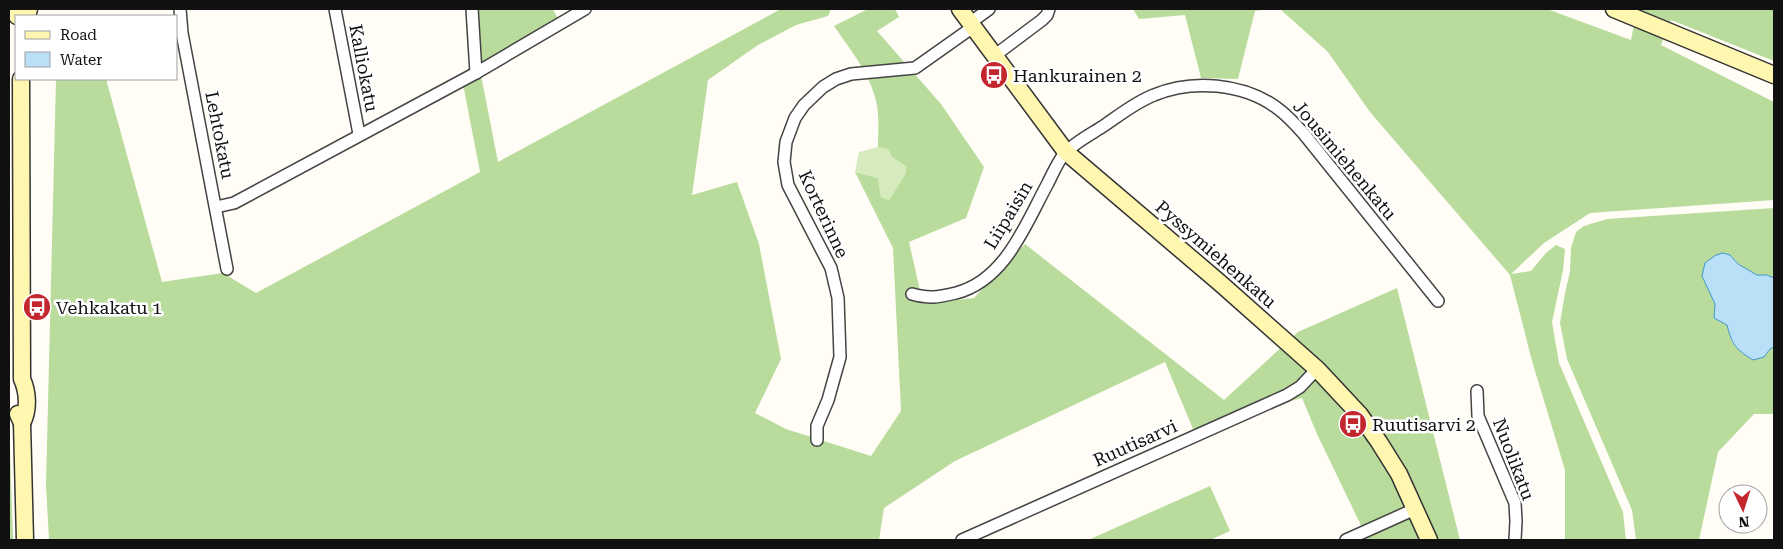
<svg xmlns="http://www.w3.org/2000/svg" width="1783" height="549" font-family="'Roboto Serif',serif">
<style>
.green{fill:#d5ebbd}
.forest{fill:#b9dc9c}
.water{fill:#b9e0f7;stroke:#3f96cf}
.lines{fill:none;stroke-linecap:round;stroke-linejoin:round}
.street-casing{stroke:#444;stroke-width:14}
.secondary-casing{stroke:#333;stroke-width:19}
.street{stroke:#fff;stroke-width:11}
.secondary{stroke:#fff6b0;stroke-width:16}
.labels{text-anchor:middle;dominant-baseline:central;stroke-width:5;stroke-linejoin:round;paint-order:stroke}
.street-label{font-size:18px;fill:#111;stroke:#fff}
.poi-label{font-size:18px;fill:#111;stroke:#fff;text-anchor:start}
</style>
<rect width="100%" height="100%" fill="#fffdf5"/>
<path class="green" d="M878,147L888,149L892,157L906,166V173L889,200L881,197L878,178L855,172L859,152Z"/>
<g class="forest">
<path d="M477,9H553L558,19L481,65Z"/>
<path d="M781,9H831L828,16L796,25L758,45L708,80L692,195L737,182L759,244L781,359L755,413L786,429L871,456L901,411L893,248L855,172L878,178L881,197L889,200L906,173V166L892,157L888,149L878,147C878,131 880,113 875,97C868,71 849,48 834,26L868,9H895L899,17L877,31L941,104L984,167L966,218L909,242L923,304L974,298L1025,244L1224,400L1298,332L1397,288L1460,540H1368L1317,434L1302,398L1193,429L1165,362L955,461L884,508L879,540H49L46,485L56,79H106L162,282L223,273L256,293L480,172L463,84L481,75L498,162Z"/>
<path d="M1133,9H1269L1255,11L1238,79L1201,78L1185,15L1139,19Z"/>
<path d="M1280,9H1547L1631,40L1637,9H1774V61L1671,20L1661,45L1774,102V200L1590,213L1544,243L1511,274L1531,271L1546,253L1556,245L1565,249L1563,270L1552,322L1559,363L1623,512L1626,540H1565V470L1532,361L1510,275L1370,112L1328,52Z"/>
<path d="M1774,208V278C1766,274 1762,277 1755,274C1745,270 1737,263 1730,255L1702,276L1715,304L1714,318L1727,325L1732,342L1764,357L1770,349L1774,347V414H1754L1718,452L1699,540H1636L1632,510L1567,359L1560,323L1565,293L1570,272L1571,248L1576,232L1584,226L1607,219Z"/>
<path d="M9,417L13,540H9Z"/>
<path d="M1210,486L1230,531L1210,540H1088Z"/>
</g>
<path class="water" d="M1723,253L1730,255L1738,264L1757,275H1767L1774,278V347L1770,349L1764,357L1753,360C1735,349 1732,344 1727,325L1714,318L1715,304L1702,276L1705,263L1716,255Z"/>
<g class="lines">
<defs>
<g id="street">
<path d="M180,9L182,33L227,269"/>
<path d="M335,9L359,134"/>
<path d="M472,9L476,73"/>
<path d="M970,23L989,9"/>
<path d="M994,56L1042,20L1047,15L1049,9"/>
<path d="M216,207L234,203L476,73L585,9"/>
<path d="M912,294C930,299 938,297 956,293C1006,280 1026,223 1048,183C1053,173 1058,161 1065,153C1075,142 1093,133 1105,125C1121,114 1136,102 1154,95C1192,79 1243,83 1277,108C1287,115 1296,125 1304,134L1438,301"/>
<path d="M1477,391L1478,416L1515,503L1516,521L1515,540"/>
<path d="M817,440V426L828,400L840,357L838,298L831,268L788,185L784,162L786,142L795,118L804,105L823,87L836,79L851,74L915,68L973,27"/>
<path d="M962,540L1287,395L1300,387L1317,369"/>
<path d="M1346,540L1415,509"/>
</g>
<g id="secondary">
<path d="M16,9L17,16"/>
<path d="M960,9L1066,152L1220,283L1317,369L1360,415L1379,442L1399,474L1429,540"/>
<path d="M1614,9L1774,75"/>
<path d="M27,16L29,9"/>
<path d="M21,79L22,379C28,392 29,410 22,423"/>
<path d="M18,414L22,423L25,540"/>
</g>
</defs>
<use href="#street" class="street-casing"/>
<use href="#secondary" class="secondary-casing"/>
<use href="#street" class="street"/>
<use href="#secondary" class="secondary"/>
</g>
<defs>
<symbol id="bus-disc" viewBox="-11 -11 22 22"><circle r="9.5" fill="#c4262e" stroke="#fff"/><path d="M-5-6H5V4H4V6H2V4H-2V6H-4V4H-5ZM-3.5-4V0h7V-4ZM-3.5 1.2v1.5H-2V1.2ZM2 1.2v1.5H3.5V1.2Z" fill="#fff"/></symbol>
</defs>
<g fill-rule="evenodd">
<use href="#bus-disc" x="978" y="59" width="32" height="32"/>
<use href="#bus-disc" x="21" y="291" width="32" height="32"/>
<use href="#bus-disc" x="1337" y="408" width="32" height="32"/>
</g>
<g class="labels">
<g class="street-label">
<text transform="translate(364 68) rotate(79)">Kalliokatu</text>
<text transform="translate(220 135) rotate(79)">Lehtokatu</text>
<text transform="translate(1345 160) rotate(50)">Jousimiehenkatu</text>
<text transform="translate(824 214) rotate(65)">Korterinne</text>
<text transform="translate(1008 215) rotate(-59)">Liipaisin</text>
<text transform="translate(1216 254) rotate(41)">Pyssymiehenkatu</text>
<text transform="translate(1135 443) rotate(-24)">Ruutisarvi</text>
<text transform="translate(1514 459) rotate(69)">Nuolikatu</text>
</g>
<g class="poi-label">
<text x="1013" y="75">Hankurainen 2</text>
<text x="56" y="307">Vehkakatu 1</text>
<text x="1372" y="424">Ruutisarvi 2</text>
</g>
</g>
<rect width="1783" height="549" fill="none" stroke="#111111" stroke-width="20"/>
<rect x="15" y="15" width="162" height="65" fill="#ffffff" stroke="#a0a0a0"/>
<rect x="25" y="31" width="25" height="8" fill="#fff6b0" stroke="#a0a0a0"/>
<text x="60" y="40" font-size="15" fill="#111111">Road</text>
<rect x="25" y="52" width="25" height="15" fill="#b9e0f7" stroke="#a0a0a0"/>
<text x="60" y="65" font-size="15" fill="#111111">Water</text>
<g transform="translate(1743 509) rotate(176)"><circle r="24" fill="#ffffff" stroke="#a0a0a0"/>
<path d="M0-4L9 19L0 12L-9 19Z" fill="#c4262e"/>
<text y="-8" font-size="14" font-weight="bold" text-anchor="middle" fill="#111111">N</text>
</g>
</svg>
